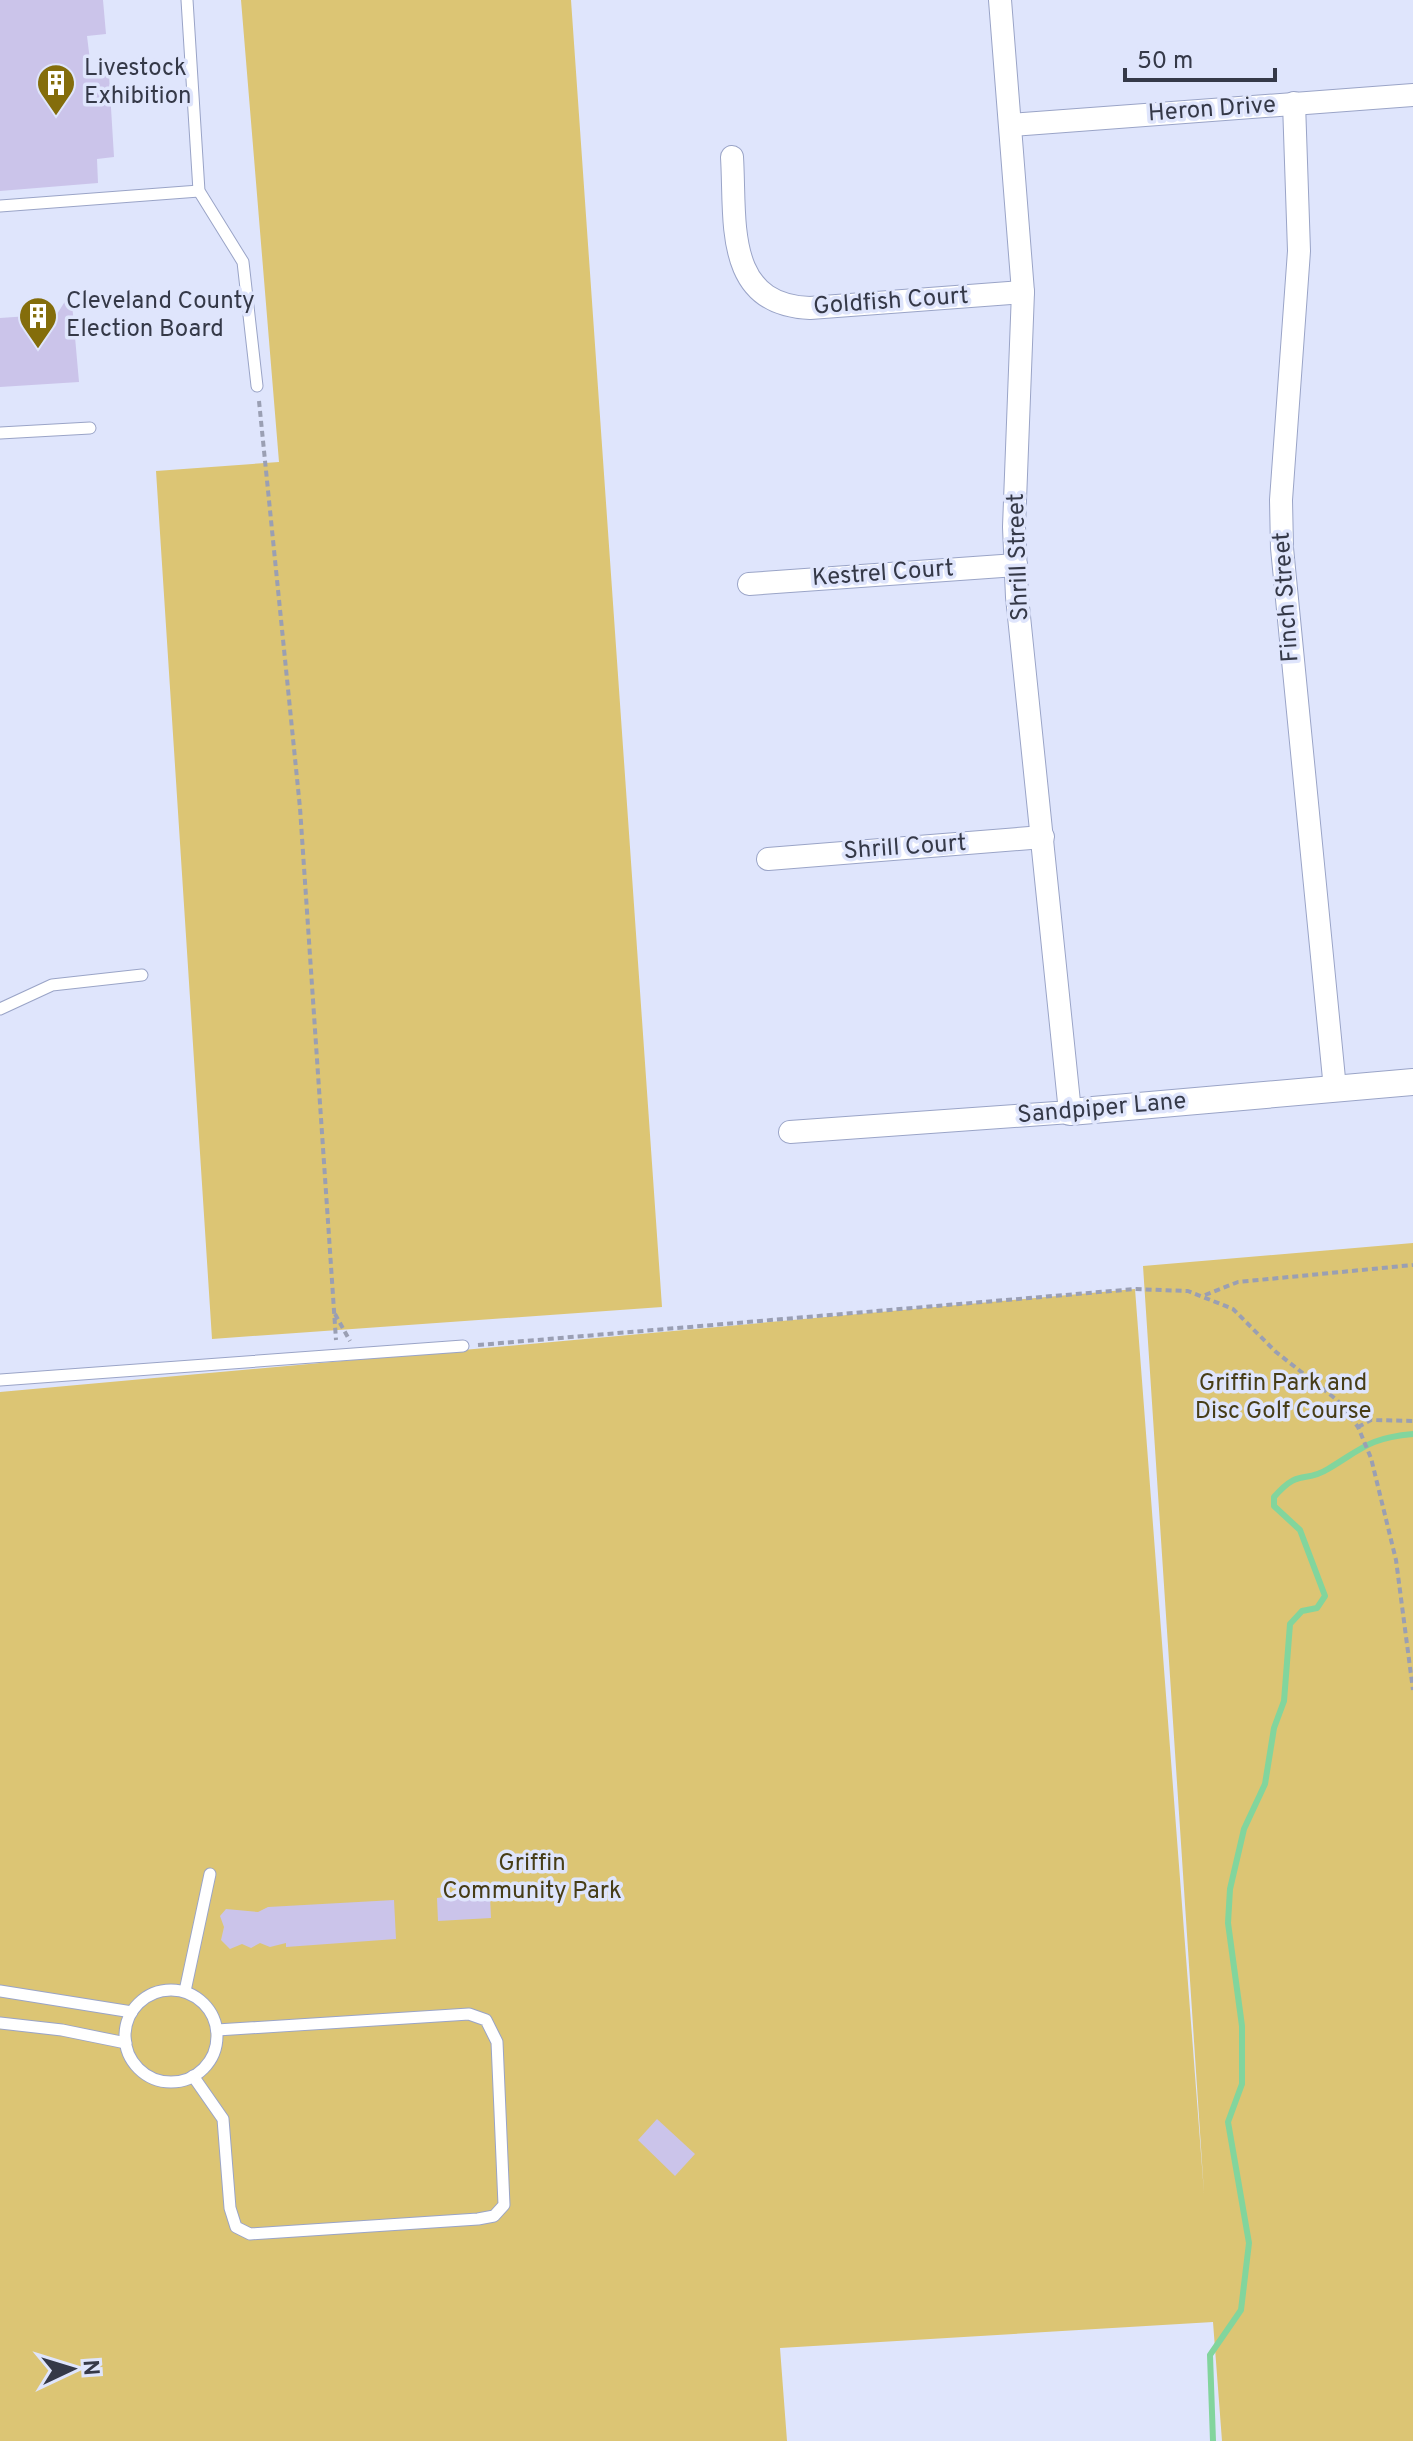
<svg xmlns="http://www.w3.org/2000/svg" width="1413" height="2441" font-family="Overpass,sans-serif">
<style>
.green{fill:#dcc574}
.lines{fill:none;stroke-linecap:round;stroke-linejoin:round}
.stream{stroke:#82d59d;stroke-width:6}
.building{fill:#cbc4ea}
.service-casing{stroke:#9aa4c7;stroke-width:13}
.minor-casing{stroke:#9aa4c7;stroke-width:24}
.tertiary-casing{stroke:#9aa4c7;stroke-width:28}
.path{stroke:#9a9fb3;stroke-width:4;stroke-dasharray:6 4;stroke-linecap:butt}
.service{stroke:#fff;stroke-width:11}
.minor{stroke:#fff;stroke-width:22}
.tertiary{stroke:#fff;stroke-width:26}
.labels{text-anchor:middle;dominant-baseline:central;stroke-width:7;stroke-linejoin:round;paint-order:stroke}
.poi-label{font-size:24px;fill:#353948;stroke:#dfe5fc;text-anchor:start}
.street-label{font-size:24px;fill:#353948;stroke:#dfe5fc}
.park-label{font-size:24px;fill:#473d16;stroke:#dfe5fc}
</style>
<rect width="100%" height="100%" fill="#dfe5fc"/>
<g class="green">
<path d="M241,0H571L662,1307L212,1339L156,471L279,462Z"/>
<path d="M1413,1243V2441H1222L1213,2322L780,2348L787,2441H0V1392L1135,1289L1204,2193L1143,1266Z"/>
</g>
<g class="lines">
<path class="stream" d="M1213,2441L1210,2355L1241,2310L1249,2243L1228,2122L1242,2084V2026L1228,1923L1230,1889L1244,1829L1265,1784L1274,1728L1284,1701L1290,1624L1302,1611L1317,1608L1325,1596L1300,1530L1274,1506V1497C1300,1467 1304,1484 1328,1469C1363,1448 1369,1438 1413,1434"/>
</g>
<g class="building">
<path d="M0,0H103L106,34L87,36L92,77L109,75L114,157L97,159L98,183L0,191Z"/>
<path d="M71,292L79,382L0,387V318L57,314Z"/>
<path d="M477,1892V1897L490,1896L491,1918L438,1921L437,1898Z"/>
<path d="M394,1900L396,1939L286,1947V1943L270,1947L260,1943L251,1948L242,1944L230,1949L221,1940L224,1927L220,1916L226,1909L258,1912L268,1907Z"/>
<path d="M657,2119L695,2154L675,2176L638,2140Z"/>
</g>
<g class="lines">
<defs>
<g id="service">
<path d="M187,0L199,191L243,262L257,386"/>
<path d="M0,206L199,191"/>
<path d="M0,433L90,428"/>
<path d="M0,1009L52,985L142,975"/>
<path d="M0,1380L463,1346"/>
<circle cx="171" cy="2036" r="46"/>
<path d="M0,1991L132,2012"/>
<path d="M185,1991L210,1874"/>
<path d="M0,2023L62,2030L126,2043"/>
<path d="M193,2076L223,2119L230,2208L236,2227L250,2234L478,2219L494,2216L504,2205L497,2042L486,2020L469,2014L217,2030"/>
</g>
<g id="minor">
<path d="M1294,103L1299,251L1281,500L1282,548L1335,1089"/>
<path d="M1011,125L1413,95"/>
<path d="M732,157C736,220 723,305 810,308L1023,292"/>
<path d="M749,584L1016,565"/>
<path d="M768,859L1043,837"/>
<path d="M790,1132L1070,1112L1017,597L1014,527L1023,292L1000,0"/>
</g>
<path id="tertiary" d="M1070,1112L1413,1082"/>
</defs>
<use href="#service" class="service-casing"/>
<use href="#minor" class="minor-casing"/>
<use href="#tertiary" class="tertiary-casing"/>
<g class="path">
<path d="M259,401L300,808L336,1340"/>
<path d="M1205,1295L1238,1282L1413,1265"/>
<path d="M335,1314L350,1341"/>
<path d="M478,1345L1135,1289L1188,1291L1233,1309L1276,1352L1337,1400L1358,1427L1371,1458L1396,1560L1413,1690"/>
<path d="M1358,1427L1371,1420L1413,1421"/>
</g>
<use href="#service" class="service"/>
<use href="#minor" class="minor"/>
<use href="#tertiary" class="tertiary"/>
</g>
<defs>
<symbol id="building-pin" viewBox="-11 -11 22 30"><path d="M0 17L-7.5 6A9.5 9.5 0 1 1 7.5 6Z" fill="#846d0b" stroke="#dfe5fc"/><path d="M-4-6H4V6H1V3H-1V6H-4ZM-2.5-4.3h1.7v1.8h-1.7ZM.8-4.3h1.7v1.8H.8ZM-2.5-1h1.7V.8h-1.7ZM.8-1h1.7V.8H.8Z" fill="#fff"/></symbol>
</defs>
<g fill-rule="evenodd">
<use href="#building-pin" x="34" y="61" width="44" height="60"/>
<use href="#building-pin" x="16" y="294" width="44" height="60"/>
</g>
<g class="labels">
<g class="poi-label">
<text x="84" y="69">Livestock<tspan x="84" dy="28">Exhibition</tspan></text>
<text x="66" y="302">Cleveland County<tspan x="66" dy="28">Election Board</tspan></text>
</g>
<g class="street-label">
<text transform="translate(1212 110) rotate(-4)">Heron Drive</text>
<text transform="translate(891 302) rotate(-4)">Goldfish Court</text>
<text transform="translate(1019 557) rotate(-92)">Shrill Street</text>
<text transform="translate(883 574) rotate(-4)">Kestrel Court</text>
<text transform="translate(1287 597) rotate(-94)">Finch Street</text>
<text transform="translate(905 848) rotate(-4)">Shrill Court</text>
<text transform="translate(1102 1109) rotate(-5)">Sandpiper Lane</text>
</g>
<g class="park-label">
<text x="1283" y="1384">Griffin Park and<tspan x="1283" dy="28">Disc Golf Course</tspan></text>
<text x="532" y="1864">Griffin<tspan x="532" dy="28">Community Park</tspan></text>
</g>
</g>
<g transform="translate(72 2369) rotate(86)" stroke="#dfe5fc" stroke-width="6" paint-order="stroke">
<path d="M0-6L14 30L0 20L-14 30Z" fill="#353948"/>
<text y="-12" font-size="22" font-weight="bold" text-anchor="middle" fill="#353948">N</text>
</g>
<path d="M1125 68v12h150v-12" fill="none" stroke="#353948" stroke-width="4"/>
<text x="1137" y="68" font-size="24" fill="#353948" stroke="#dfe5fc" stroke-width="6" paint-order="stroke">50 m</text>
</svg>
